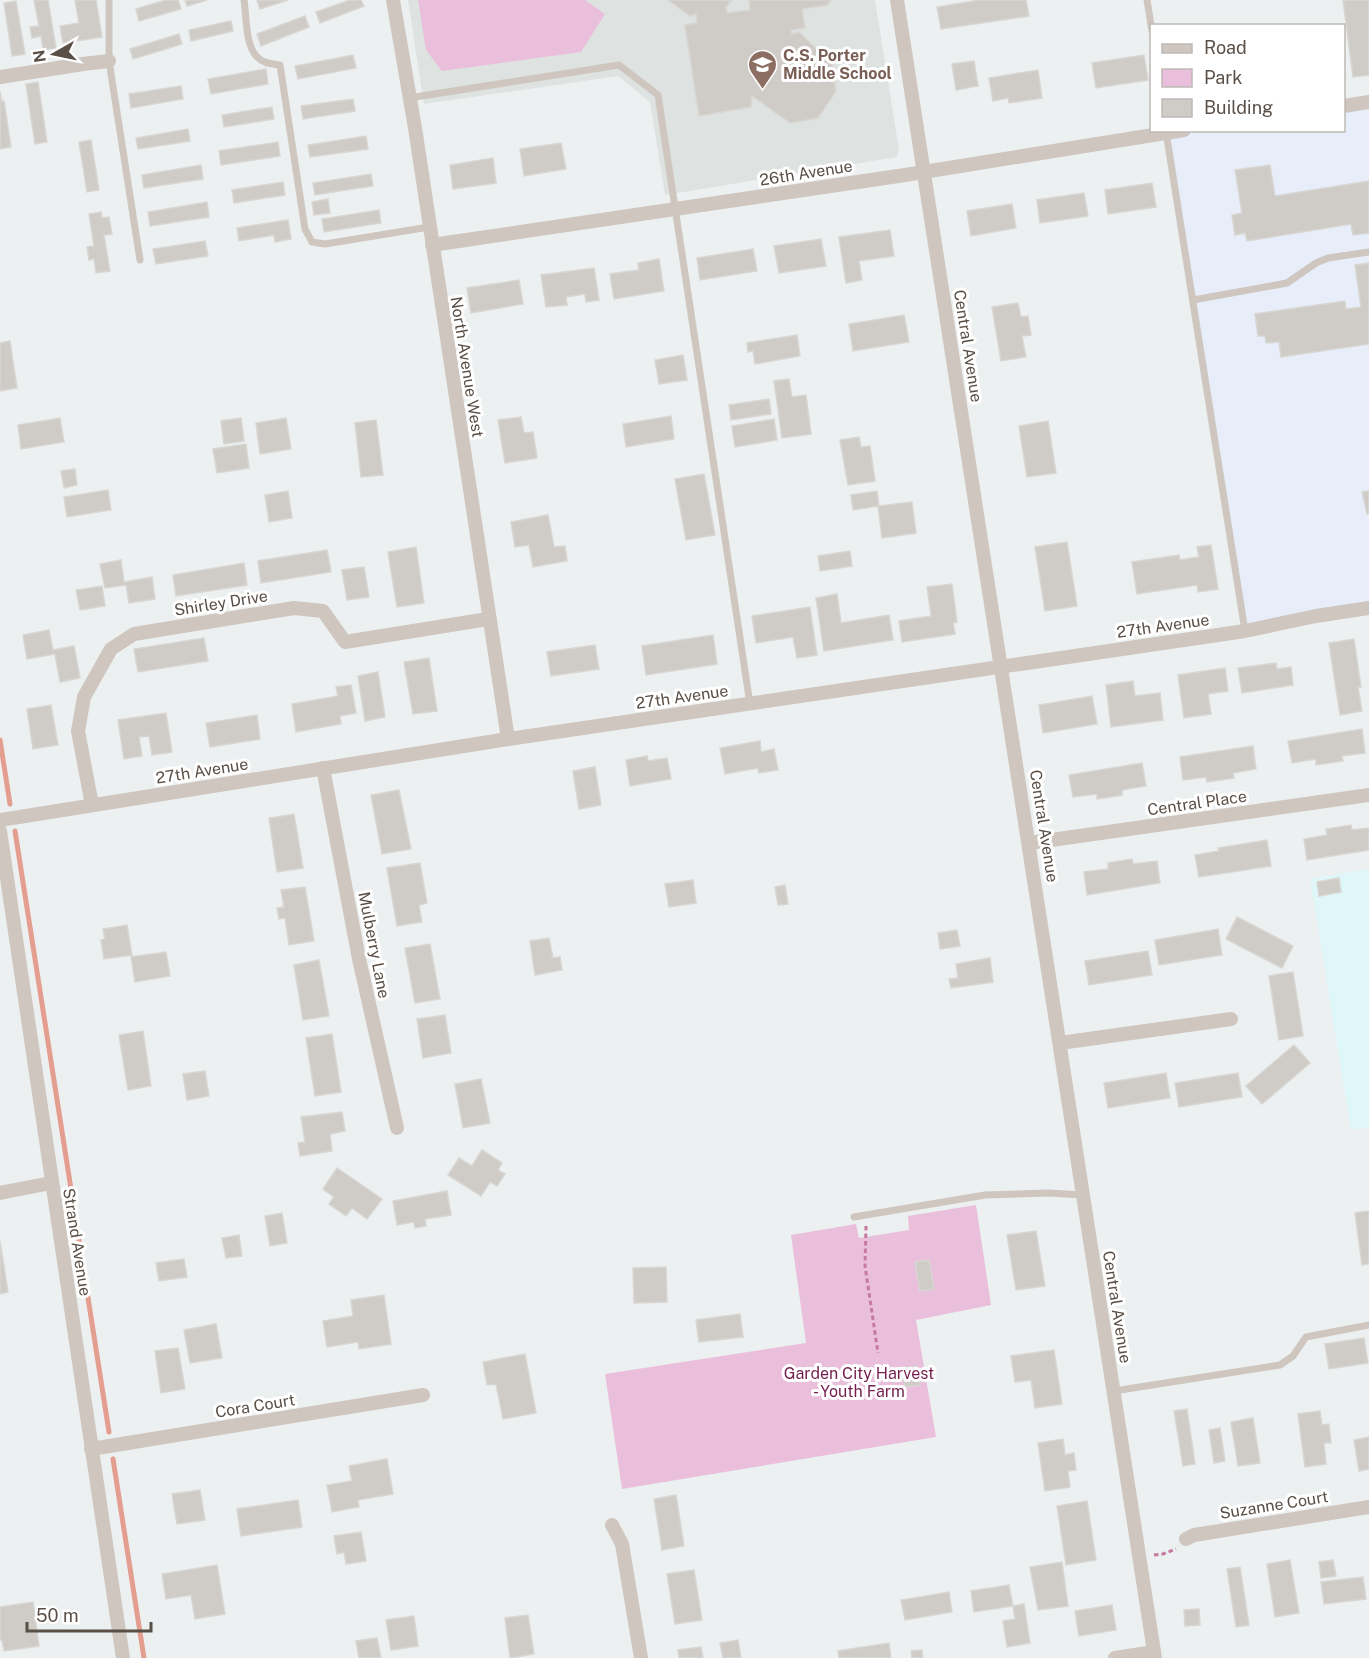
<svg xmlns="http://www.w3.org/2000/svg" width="1369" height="1658" font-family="'Public Sans',sans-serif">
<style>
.commercial{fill:#e7eefa}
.education{fill:#dee2e1}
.medical{fill:#dff7f8}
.green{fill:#eabfdb}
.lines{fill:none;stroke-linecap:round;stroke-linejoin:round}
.stream{stroke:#e39e90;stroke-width:5}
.building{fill:#cfccc8;stroke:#d8d6d2;stroke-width:1.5}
.path{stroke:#c57aa2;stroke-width:3;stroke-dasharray:4.5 3;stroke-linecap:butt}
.lane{stroke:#cec6bf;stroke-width:7}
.street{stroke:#cec6bf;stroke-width:14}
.labels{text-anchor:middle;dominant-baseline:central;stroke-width:6;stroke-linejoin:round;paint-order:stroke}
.education-label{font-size:16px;font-weight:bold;fill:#785e54;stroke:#fff;text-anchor:start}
.street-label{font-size:16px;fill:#594f47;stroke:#fff}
.park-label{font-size:16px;fill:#731f4d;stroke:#fff}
</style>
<rect width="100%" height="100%" fill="#edf0f0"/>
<path class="commercial" d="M1369,102V608L1245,631L1166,133L1184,130H1344V106Z"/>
<path class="education" d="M408,0H875L899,150L897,157L665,195L650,102L618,76L424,104Z"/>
<path class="medical" d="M1369,869V1127L1351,1130L1310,879Z"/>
<g class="green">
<path d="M418,0H585L605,14L581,52L442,71L426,50Z"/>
<path d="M976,1205L991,1305L916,1320L936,1437L622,1489L605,1374L806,1343L791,1235L856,1224L859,1238L909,1230L908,1216Z"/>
</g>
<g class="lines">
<g class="stream">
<path d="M0,740L10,804"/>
<path d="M15,831L109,1432"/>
<path d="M113,1459L144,1658"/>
</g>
</g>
<g class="building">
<path d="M34,0H48L56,48L43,50L41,36L32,38L30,27L39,26Z"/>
<path d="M75,0H96L102,37L63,43L60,26L79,23Z"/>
<path d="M166,0H178L181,9L139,21L136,9Z"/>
<path d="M185,0H207L187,6Z"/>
<path d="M257,0H288L260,9Z"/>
<path d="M350,0H361L364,6L320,23L316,12Z"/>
<path d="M668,0H732L726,7L727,13L750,10L749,0H831L827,5L802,9L805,28L791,30L792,34L799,32L832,64L836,91L818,118L790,123L752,96L751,107L699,116L685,25L697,23L696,14L690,16Z"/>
<path d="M980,0H1026L1029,16L941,29L937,7Z"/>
<path d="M1343,0H1369V75L1353,77Z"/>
<path d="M16,1L25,54L12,56L4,3Z"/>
<path d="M305,16L309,27L261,46L257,34Z"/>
<path d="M231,21L233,31L191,41L189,30Z"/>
<path d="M179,34L182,44L133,59L130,49Z"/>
<path d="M353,55L356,68L298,79L295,66Z"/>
<path d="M1144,55L1148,80L1096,88L1092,63Z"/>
<path d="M974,61L978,86L956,90L952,64Z"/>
<path d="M266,69L268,84L211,94L208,79Z"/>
<path d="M1038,70L1042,98L1009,103L1008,98L993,101L989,78Z"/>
<path d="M38,82L47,142L35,144L26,84Z"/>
<path d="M181,86L183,99L131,108L129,94Z"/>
<path d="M0,92L2,102L4,101L11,147L0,149Z"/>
<path d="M353,99L355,111L303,119L301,106Z"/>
<path d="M272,107L274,119L224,127L222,115Z"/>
<path d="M188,129L190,141L138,149L136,138Z"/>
<path d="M366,136L368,149L310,157L308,145Z"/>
<path d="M91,140L99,190L87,192L79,142Z"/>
<path d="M278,142L280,156L221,165L219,151Z"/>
<path d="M561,143L566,169L524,176L520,149Z"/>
<path d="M493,158L496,183L453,189L450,165Z"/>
<path d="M201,165L203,179L144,188L142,175Z"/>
<path d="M1270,165L1275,196L1369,181V233L1353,235L1351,224L1247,241L1245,233L1235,235L1232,215L1242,213L1235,170Z"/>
<path d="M371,174L373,186L315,195L313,183Z"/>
<path d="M283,182L285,195L234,203L232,190Z"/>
<path d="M1152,183L1156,207L1108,214L1105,190Z"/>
<path d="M1084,193L1088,216L1040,223L1037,200Z"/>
<path d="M328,199L330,213L314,215L312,202Z"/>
<path d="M207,202L209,217L150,226L148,212Z"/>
<path d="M1012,204L1016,228L971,236L967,211Z"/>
<path d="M379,210L381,223L324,232L322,219Z"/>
<path d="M101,212L102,218L109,217L112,234L104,235L110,271L96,273L94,259L89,260L87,247L94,246L89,214Z"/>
<path d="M288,220L291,239L275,242L274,235L239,241L237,228Z"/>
<path d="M890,230L894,256L859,261L862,280L846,283L839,237Z"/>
<path d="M821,239L826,266L779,273L774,246Z"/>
<path d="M205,241L208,256L156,264L153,249Z"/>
<path d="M753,249L757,271L700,280L697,258Z"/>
<path d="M659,259L664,291L614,299L610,274L639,270L638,263Z"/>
<path d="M1369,263V344L1281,357L1279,342L1266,343L1265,336H1258L1255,314L1345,301L1346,309L1361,307L1355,265Z"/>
<path d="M594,268L599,300L586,302L585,294L566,297L567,305L546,307L541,275Z"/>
<path d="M519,280L523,304L471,313L467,288Z"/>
<path d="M1018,303L1021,317L1028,316L1031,335L1022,336L1026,357L1001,361L992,307Z"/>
<path d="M904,315L909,342L853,351L849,324Z"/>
<path d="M797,335L800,356L755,364L753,351L748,352L747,343Z"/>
<path d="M10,341L17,388L0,391V343Z"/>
<path d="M683,355L687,380L659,384L655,360Z"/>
<path d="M789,379L792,397L806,395L811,434L782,438L774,381Z"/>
<path d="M769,399L771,414L731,420L729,405Z"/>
<path d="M671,416L674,439L626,447L623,424Z"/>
<path d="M521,417L524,433L533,432L537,458L505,463L498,420Z"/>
<path d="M60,418L64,442L21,449L18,425Z"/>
<path d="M241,418L244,441L224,444L221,421Z"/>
<path d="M286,418L291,449L260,454L256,423Z"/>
<path d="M774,419L777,440L735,447L732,426Z"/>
<path d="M376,420L383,475L361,477L355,423Z"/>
<path d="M1048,421L1056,473L1027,477L1019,426Z"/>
<path d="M859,437L861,447L870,446L875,481L848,485L840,440Z"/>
<path d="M246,444L249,468L217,473L213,449Z"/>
<path d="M75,469L77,485L64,488L61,471Z"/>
<path d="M704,474L715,535L686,540L675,479Z"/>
<path d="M108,490L111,510L67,517L64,497Z"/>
<path d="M288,491L292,518L269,522L265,495Z"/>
<path d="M877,491L879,506L912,502L916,533L882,538L878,506L853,510L851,495Z"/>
<path d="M1369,491V513L1367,514L1362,492Z"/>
<path d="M548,515L554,547L565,546L567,561L533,567L529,545L515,547L511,522Z"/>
<path d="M1067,542L1077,606L1045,611L1035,547Z"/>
<path d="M1211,545L1218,589L1198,592L1197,585L1137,594L1132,562L1179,555L1180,560L1199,557L1197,547Z"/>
<path d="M416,547L424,603L397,607L388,552Z"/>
<path d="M327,550L331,572L261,583L258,561Z"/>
<path d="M850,551L852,566L820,571L818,556Z"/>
<path d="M121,560L124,582L152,577L155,599L129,603L126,585L105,588L100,564Z"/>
<path d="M244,563L247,585L176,596L173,575Z"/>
<path d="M364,567L369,597L347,600L342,570Z"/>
<path d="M952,584L957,622L953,623L955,634L902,642L899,621L931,616L927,587Z"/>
<path d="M102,586L105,606L80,610L76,590Z"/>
<path d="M837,594L841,623L889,615L893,640L824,651L816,598Z"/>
<path d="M810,607L817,655L797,658L793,637L756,643L752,616Z"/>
<path d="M49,630L53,650L74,646L80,678L60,682L55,654L27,659L23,635Z"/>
<path d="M713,635L717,664L646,675L642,646Z"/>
<path d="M204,638L208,661L138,672L134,649Z"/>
<path d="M1354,639L1361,687H1358L1362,711L1340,715L1329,643Z"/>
<path d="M595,645L599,669L551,676L547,652Z"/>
<path d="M429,658L437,711L413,714L404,662Z"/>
<path d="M1276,663L1277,669L1291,667L1293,685L1242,693L1238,668Z"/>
<path d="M1225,668L1228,691L1208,694L1211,714L1184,718L1178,675Z"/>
<path d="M378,672L385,717L365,721L358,676Z"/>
<path d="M1133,681L1135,696L1160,693L1163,720L1111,727L1106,685Z"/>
<path d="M351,685L356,713L340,716L341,724L296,732L292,704L338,696L336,687Z"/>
<path d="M1092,696L1097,724L1043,733L1039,705Z"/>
<path d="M51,705L58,745L33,749L27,709Z"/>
<path d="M166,713L172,752L152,755L149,736L139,737L142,756L124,759L118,720Z"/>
<path d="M257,715L260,739L210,747L206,723Z"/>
<path d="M1362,729L1365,753L1342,756L1343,761L1316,765V759L1292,763L1288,741Z"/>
<path d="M760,741L761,752L774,749L778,770L759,773L758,768L725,774L720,748Z"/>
<path d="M1253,746L1256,769L1233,773L1234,778L1207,782L1206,777L1183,780L1180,757Z"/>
<path d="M647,756L648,761L667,758L671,779L630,786L626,760Z"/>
<path d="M1142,763L1146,786L1122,790V795L1097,799V794L1073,797L1069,775Z"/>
<path d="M595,767L601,805L579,809L573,771Z"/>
<path d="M399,790L411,849L382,854L371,795Z"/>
<path d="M294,814L303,868L277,872L269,818Z"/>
<path d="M1351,825L1352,830L1369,828V850L1307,860L1304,839L1327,835L1326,829Z"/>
<path d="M1267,840L1271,866L1199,877L1195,855L1219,851L1218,848Z"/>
<path d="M1132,859L1133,864L1157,861L1160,883L1087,895L1084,872L1108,869V863Z"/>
<path d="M420,863L427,903L419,905L422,922L397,926L387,868Z"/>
<path d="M1339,878L1341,892L1319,896L1317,882Z"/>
<path d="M693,880L696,903L669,907L665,884Z"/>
<path d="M785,885L788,904L778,905L775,887Z"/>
<path d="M305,887L314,941L289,945L285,918L279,919L277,908L284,907L281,890Z"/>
<path d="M1237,917L1293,946L1282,968L1226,939Z"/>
<path d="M127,925L132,955L104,959L101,940L105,939L103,929Z"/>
<path d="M1218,929L1222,955L1159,965L1155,940Z"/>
<path d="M957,930L960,946L940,949L938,933Z"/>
<path d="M549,938L553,958L560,957L562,970L535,975L530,941Z"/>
<path d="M430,944L440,999L415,1003L405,948Z"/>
<path d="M1148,951L1152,975L1089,985L1085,961Z"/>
<path d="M166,952L170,976L135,982L131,957Z"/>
<path d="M990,958L993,982L951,988L949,979L958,978L956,964Z"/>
<path d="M319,960L329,1016L303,1020L294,965Z"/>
<path d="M1293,972L1303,1036L1279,1040L1269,976Z"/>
<path d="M445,1015L451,1053L423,1058L417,1019Z"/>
<path d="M143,1031L151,1086L128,1090L119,1035Z"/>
<path d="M332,1034L341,1092L315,1096L306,1038Z"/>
<path d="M1294,1045L1310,1063L1262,1104L1246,1086Z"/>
<path d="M205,1071L209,1096L187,1100L183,1074Z"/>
<path d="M1166,1073L1170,1098L1108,1108L1104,1083Z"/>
<path d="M1238,1073L1242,1097L1179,1107L1175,1083Z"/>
<path d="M481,1079L490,1123L463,1128L455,1084Z"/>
<path d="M342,1112L345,1131L330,1134L332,1151L300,1156L298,1143L305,1142L301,1117Z"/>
<path d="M482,1150L502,1163L498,1170L505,1174L497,1186L490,1182L481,1196L448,1175L459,1158L472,1166Z"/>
<path d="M337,1168L382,1199L367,1219L352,1208L346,1216L329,1204L334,1197L323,1189Z"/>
<path d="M447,1191L451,1215L425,1219L426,1226L415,1228L414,1222L397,1225L393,1201Z"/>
<path d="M1369,1211V1264L1362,1265L1355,1213Z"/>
<path d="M282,1213L287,1243L270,1246L265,1216Z"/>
<path d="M1036,1231L1045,1286L1016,1290L1007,1235Z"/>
<path d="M239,1235L242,1256L226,1258L222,1238Z"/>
<path d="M0,1241L8,1292L0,1294Z"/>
<path d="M184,1259L187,1277L159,1281L156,1263Z"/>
<path d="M929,1260L934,1289L920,1291L915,1262Z"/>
<path d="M666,1267L667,1302L634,1303L633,1268Z"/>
<path d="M384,1295L391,1344L359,1349L358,1342L327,1347L323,1321L353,1316L351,1300Z"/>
<path d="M740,1314L743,1337L699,1342L696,1320Z"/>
<path d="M216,1324L222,1358L190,1363L184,1330Z"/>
<path d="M1364,1338L1368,1363L1329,1369L1325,1344Z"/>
<path d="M178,1348L185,1389L161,1393L155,1351Z"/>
<path d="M1054,1350L1062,1404L1035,1408L1031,1380L1015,1382L1011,1356Z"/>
<path d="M525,1354L536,1413L503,1419L496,1384L487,1385L483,1362Z"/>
<path d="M917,1366L920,1385L905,1387L901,1368Z"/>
<path d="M1187,1409L1195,1464L1183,1466L1174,1411Z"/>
<path d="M1320,1411L1322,1425L1329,1424L1331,1443H1324L1326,1464L1305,1467L1298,1414Z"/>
<path d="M1253,1418L1260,1463L1238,1466L1231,1422Z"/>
<path d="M1220,1428L1225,1461L1214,1463L1209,1430Z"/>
<path d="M1369,1437V1469L1359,1471L1354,1440Z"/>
<path d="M1063,1439L1065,1455L1074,1453L1076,1470L1068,1471L1070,1487L1045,1491L1038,1443Z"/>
<path d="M387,1459L393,1494L358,1500L359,1507L332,1512L327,1485L352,1481L349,1466Z"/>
<path d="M200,1490L205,1520L177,1524L172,1494Z"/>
<path d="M676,1495L684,1546L662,1550L654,1499Z"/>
<path d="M298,1500L302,1527L241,1536L237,1509Z"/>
<path d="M1087,1501L1096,1560L1066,1565L1057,1506Z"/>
<path d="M361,1532L366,1561L346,1564L344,1552L337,1554L334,1536Z"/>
<path d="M1290,1560L1299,1613L1275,1617L1267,1564Z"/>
<path d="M1333,1560L1336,1576L1321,1578L1319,1562Z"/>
<path d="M1062,1562L1068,1606L1038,1610L1030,1567Z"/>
<path d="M217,1565L225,1614L195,1619L191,1595L166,1599L162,1574Z"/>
<path d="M1240,1567L1249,1625L1236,1627L1227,1569Z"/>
<path d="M694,1570L702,1620L675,1624L667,1574Z"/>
<path d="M1363,1577L1366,1599L1324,1604L1321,1582Z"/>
<path d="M1009,1585L1013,1606L974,1612L971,1591Z"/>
<path d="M949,1592L952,1612L905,1620L901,1600Z"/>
<path d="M33,1602L39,1646L4,1651L2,1640H0V1607Z"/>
<path d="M1024,1604L1030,1643L1007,1647L1003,1621L1015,1619L1013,1606Z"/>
<path d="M1112,1605L1116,1630L1079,1636L1075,1611Z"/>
<path d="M1199,1609L1200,1625L1185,1626L1184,1610Z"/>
<path d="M528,1615L534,1654L510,1658L505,1618Z"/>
<path d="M414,1616L418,1646L391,1650L386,1620Z"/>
<path d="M377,1638L381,1658H359L356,1641Z"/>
<path d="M738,1640L741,1658H723L720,1643Z"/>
<path d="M889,1643L891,1658H839L838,1651Z"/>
<path d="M701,1647L703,1658H679L678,1650Z"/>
<path d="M922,1650L923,1658H912L911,1651Z"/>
</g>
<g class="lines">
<g class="path">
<path d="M866,1226L865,1266L878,1353"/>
<path d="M1154,1555L1163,1554L1176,1549"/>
</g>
<g class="lane">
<path d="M109,0V61L140,260"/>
<path d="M244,0C247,18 244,55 265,62C269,64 275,64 280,65L305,229L312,242L325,244L429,227"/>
<path d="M1147,0L1152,31"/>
<path d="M409,98L619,65L658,95L750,704"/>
<path d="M1166,132L1245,631"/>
<path d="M1193,300L1287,283L1316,263L1328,258L1369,252"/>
<path d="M854,1217L985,1195L1048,1193L1083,1195"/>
<path d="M1114,1391L1280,1365L1293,1356L1306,1337L1369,1325"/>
</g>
<g class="street">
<path d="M393,0L415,128L508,739"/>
<path d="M897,0L1155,1658"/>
<path d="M0,77L83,64L109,61"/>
<path d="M1344,106L1369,102"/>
<path d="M432,245L905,175L1184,130"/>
<path d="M323,768L359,959L397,1128"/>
<path d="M92,805L78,731L84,697L111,649L134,634L294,608L323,611L345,642L488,619"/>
<path d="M0,820L508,739L1245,631L1316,616L1369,608"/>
<path d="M0,831L123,1658"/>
<path d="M1030,843L1369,795"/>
<path d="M1060,1043L1231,1019"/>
<path d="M0,1193L51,1183"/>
<path d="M91,1449L423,1395"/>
<path d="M612,1525L622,1544L641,1658"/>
<path d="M1186,1539L1194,1535L1369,1507"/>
<path d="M1115,1658L1154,1652"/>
</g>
</g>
<defs>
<symbol id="school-pin" viewBox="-11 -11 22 30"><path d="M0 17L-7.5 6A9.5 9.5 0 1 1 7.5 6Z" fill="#8d6e63" stroke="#fff"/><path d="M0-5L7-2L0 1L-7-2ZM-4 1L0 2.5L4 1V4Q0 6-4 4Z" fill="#fff"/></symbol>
</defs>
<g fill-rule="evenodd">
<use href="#school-pin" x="746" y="48" width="33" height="45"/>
</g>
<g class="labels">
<g class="education-label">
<text x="783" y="55">C.S. Porter<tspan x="783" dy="18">Middle School</tspan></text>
</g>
<g class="street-label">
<text transform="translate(806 173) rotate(-9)">26th Avenue</text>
<text transform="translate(968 346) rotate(81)">Central Avenue</text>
<text transform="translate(467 367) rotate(81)">North Avenue West</text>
<text transform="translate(221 603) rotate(-9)">Shirley Drive</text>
<text transform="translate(1163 626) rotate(-8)">27th Avenue</text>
<text transform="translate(682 697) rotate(-8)">27th Avenue</text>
<text transform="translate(202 771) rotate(-9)">27th Avenue</text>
<text transform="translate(1197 803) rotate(-8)">Central Place</text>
<text transform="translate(1044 826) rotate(81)">Central Avenue</text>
<text transform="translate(374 945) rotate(79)">Mulberry Lane</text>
<text transform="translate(77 1242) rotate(81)">Strand Avenue</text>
<text transform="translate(1117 1307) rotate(81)">Central Avenue</text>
<text transform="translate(255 1406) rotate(-9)">Cora Court</text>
<text transform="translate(1274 1505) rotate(-9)">Suzanne Court</text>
</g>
<g class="park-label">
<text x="859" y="1373">Garden City Harvest<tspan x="859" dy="18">- Youth Farm</tspan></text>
</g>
</g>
<rect x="1150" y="24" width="195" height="108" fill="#ffffff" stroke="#bdb9b5" stroke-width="1.5"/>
<rect x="1162" y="44" width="30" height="9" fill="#cec6bf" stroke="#bdb9b5" stroke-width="1.5"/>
<text x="1204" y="54" font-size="18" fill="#594f47">Road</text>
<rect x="1162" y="69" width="30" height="18" fill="#eabfdb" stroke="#bdb9b5" stroke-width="1.5"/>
<text x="1204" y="84" font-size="18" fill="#594f47">Park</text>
<rect x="1162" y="99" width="30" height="18" fill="#cfccc8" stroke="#bdb9b5" stroke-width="1.5"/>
<text x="1204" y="114" font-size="18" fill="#594f47">Building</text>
<g transform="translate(54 54) rotate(261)" stroke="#ffffff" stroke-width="4.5" paint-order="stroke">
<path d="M0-4.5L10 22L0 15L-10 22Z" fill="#594f47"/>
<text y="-9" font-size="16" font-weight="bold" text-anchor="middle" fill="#594f47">N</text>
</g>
<path d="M27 1622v9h124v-9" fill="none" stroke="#594f47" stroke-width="3"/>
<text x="36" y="1622" font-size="18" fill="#594f47" stroke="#ffffff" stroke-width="4.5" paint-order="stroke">50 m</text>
</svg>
